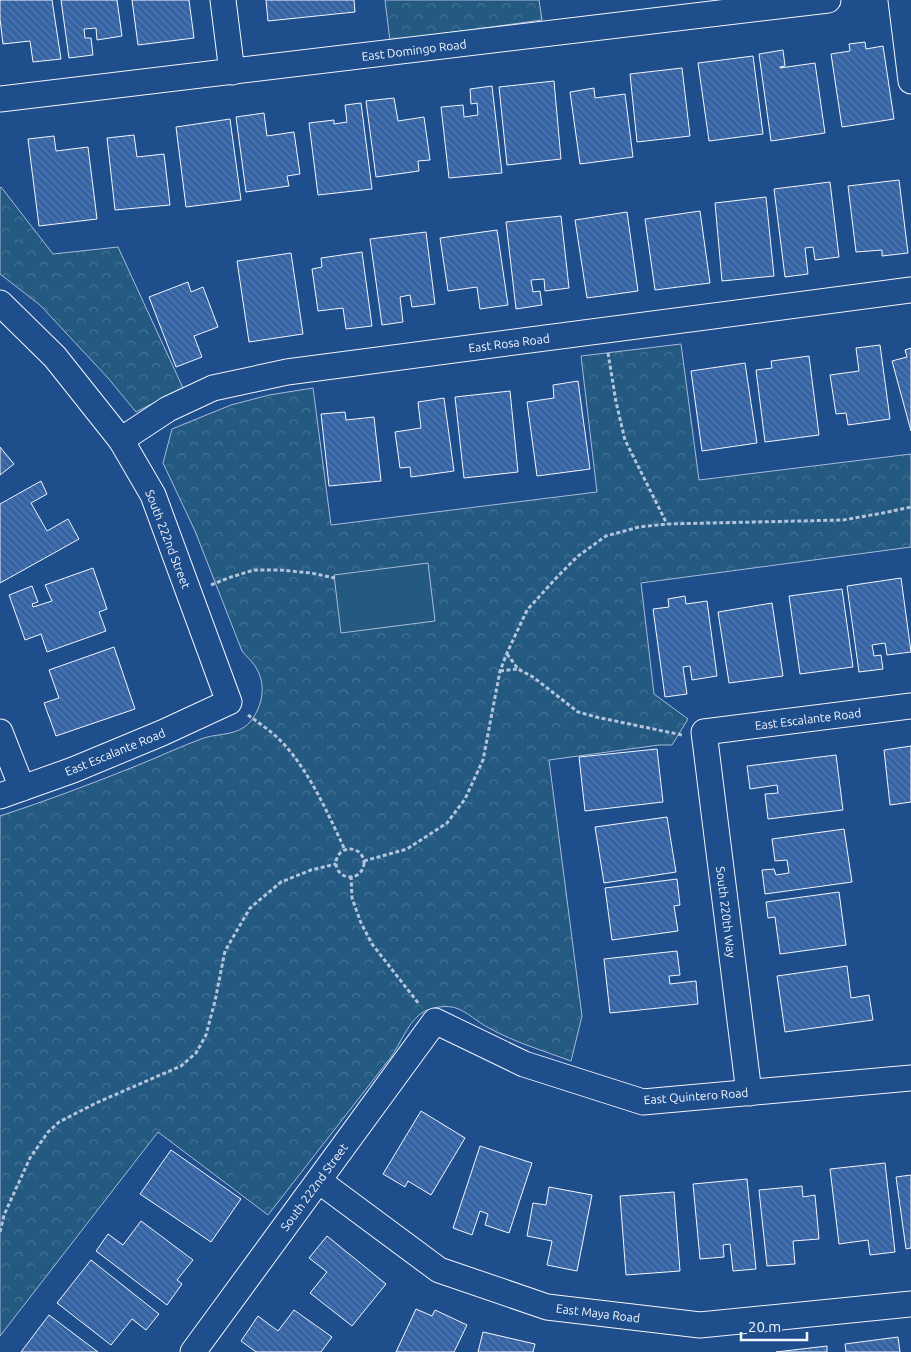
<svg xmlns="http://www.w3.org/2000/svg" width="911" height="1352" font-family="Ubuntu,sans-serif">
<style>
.forest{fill:url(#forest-crowns);stroke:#a8bbd7}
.pitch{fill:#245a82;stroke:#a8bbd7}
.building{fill:url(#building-back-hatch);stroke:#f2f6ff}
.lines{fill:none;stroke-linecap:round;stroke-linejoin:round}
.minor-casing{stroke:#f2f6ff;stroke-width:27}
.path{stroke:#b3c4dc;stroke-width:3;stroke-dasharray:4 2.5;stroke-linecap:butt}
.minor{stroke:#1f4e8c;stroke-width:25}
.labels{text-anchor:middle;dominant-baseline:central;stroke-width:4;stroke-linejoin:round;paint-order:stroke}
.street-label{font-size:12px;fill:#f2f6ff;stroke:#1f4e8c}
</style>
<defs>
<pattern id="forest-crowns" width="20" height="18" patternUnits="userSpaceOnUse" patternTransform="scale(1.25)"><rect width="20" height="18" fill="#245a82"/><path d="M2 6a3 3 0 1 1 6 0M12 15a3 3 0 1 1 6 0" fill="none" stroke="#447295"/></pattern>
<pattern id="building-back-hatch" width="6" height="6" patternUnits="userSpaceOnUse" patternTransform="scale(1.25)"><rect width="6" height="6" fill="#3563a3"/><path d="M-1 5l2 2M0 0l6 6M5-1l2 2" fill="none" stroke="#537ab1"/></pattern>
</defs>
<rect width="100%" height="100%" fill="#1f4e8c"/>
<g class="forest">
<path d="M385,0H539L542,20L390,41Z"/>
<path d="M1,187L53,254L118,247L183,388L136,412L108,378L40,305L0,274V188Z"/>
<path d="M681,344L699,480L911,454V547L641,583L654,694L688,719L672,745H659L549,760L582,1016L571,1061C544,1051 514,1042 489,1028C477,1022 468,1012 456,1008C447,1005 433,1007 425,1011C409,1019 401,1043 391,1057L268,1215L158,1132L0,1336V816C46,801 91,784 136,766C159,757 181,746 204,738C220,733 237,736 250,722C263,706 267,684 255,666C251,660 246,656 242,651L195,531L163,463L172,429L231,405L269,395L313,388L331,525L597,492L581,356Z"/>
</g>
<path class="pitch" d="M428,563L435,621L341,633L334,575Z"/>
<g class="building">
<path d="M0,0H52L61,59L33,62L30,41L3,44L0,19Z"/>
<path d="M61,0H117L122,36L97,40L96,28L84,29L85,38H91L93,55L69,58Z"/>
<path d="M132,0H189L194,38L138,45Z"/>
<path d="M266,0H354L355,12L268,21Z"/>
<path d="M865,42L866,49L883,46L894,119L842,127L831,54L850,51L849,44Z"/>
<path d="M783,50L785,66L780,67V68L815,63L825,133L771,141L759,54Z"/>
<path d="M753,56L763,134L709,141L698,63Z"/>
<path d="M682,68L690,136L637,142L630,74Z"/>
<path d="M554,81L561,159L507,165L499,87Z"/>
<path d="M492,86L502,173L449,178L441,107L463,105L464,117L478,115L477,103L471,104L470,89Z"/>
<path d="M594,88L595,98L625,94L633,157L580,164L570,92Z"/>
<path d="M394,98L398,121L424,117L430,160L418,161L419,171L376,177L366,101Z"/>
<path d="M361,103L372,189L318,195L309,123L334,120V124L347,122L345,105Z"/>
<path d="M264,113L267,136L294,132L300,174L287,176L289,186L246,192L236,117Z"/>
<path d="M230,119L241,200L186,207L176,127Z"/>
<path d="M134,135L137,157L164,154L170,205L115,210L107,138Z"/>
<path d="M54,136L56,151L88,147L97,219L39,226L28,139Z"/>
<path d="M899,180L908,253L882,256V250L856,252L848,186Z"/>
<path d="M830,182L839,257L815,260L813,247L805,248L808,274L785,277L774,189Z"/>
<path d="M766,197L774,276L722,281L715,203Z"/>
<path d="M700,211L710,283L655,290L645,219Z"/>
<path d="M627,212L638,291L587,298L575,220Z"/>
<path d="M561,216L569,288L545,291L544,279L531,280L533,292L540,291L542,305L516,309L506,222Z"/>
<path d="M497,230L508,305L480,309L477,287L448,291L440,238Z"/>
<path d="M426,232L435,304L412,307L410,295L400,297L403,322L382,325L370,239Z"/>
<path d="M362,252L372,326L346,329L343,308L318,311L312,269L322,267L321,258Z"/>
<path d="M291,253L303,334L249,342L237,261Z"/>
<path d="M188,282L191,292L203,287L218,327L194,336L202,357L176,367L149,297Z"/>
<path d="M880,345L890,419L848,425L846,413L836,414L830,375L859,371L856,348Z"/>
<path d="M911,348V431L892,361L907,357L905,350Z"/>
<path d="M809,356L819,435L765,442L756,370L772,368L771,361Z"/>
<path d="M745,363L757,443L702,451L691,371Z"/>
<path d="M578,381L590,469L537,476L527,402L554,398L553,385Z"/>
<path d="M510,391L518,472L464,478L455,397Z"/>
<path d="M444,398L454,471L411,477L410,467L400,468L395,432L421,428L418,402Z"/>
<path d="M345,412L346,420L374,417L381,481L329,486L321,414Z"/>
<path d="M0,447L14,464L0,475Z"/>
<path d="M41,481L47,494L31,503L47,531L68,519L79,539L0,583V504Z"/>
<path d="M93,568L107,609L99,612L106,631L47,652L41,634L25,640L9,595L32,586L38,602L32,604L33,607L52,601L45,585Z"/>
<path d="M901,578L911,652L887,655L885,643L872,645L874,656L881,655L883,669L859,672L847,586Z"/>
<path d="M842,589L853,667L800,674L789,596Z"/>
<path d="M685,596L686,604L707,601L717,676L692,680L690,666L683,667L687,694L665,697L653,609L669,607L668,599Z"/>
<path d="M772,603L783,676L729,683L718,612Z"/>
<path d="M114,647L135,709L56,736L44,703L59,698L49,670Z"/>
<path d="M911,746V802L890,805L884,750Z"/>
<path d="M657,749L663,802L585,811L579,757Z"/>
<path d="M836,755L843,810L768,819L765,794L778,793L777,785L750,789L747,766Z"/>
<path d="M667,817L676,872L604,883L595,827Z"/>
<path d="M844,829L852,882L765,894L762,870L774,869L776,875L789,873L787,860L775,861L772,839Z"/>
<path d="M677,879L680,905L674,906L678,931L612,940L605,888Z"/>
<path d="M839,892L846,945L780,954L775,917L768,918L766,902Z"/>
<path d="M677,951L680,975L669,976L670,984L696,981L698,1004L610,1013L604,959Z"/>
<path d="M847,966L851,998L869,995L873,1020L785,1032L777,976Z"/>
<path d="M421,1111L465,1138L431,1195L408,1181L405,1187L383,1174Z"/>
<path d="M480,1146L532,1163L509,1233L485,1225L488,1214L480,1211L472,1235L453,1228Z"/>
<path d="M171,1150L241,1199L211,1242L140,1194Z"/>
<path d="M885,1163L895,1252L870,1255L868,1240L839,1244L830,1169Z"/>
<path d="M911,1175V1248L906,1249L896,1177Z"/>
<path d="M747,1179L756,1269L733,1271L730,1244L723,1245L724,1257L700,1259L693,1184Z"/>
<path d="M802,1186L803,1197L815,1195L819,1239L793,1241L795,1264L767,1266L759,1190Z"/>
<path d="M549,1187L592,1195L577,1271L547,1265L552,1241L527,1236L533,1203L546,1205Z"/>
<path d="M674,1192L680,1271L626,1275L620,1196Z"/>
<path d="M141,1221L193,1260L177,1280L182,1284L167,1305L96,1251L108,1234L123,1245Z"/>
<path d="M327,1236L386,1284L352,1326L310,1293L327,1272L309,1258Z"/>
<path d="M91,1260L159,1314L146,1330L132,1319L111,1345L57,1303Z"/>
<path d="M416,1309L432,1316L435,1310L467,1325L454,1352H396Z"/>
<path d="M294,1310L332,1337L321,1352H256L241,1341L258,1316L278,1331Z"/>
<path d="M49,1315L98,1352H21Z"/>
<path d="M483,1332L535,1344L533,1352H478Z"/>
<path d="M898,1337L900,1352H846L845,1344Z"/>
<path d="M827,1346V1352H776Z"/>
</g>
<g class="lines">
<defs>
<g id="minor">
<path d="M223,0L232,72"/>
<path d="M901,0L911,81"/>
<path d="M0,99L828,0"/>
<path d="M0,303L55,357L121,440L153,495L229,702L162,733L73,770L0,796"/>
<path d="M121,440L168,409L213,388L287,372L911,290"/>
<path d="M0,732L22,788"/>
<path d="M749,1093L704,732L911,706"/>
<path d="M319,1181L439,1270L547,1307L700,1325L911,1304"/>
<path d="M193,1352L435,1021L524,1064L643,1102L911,1078"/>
</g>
</defs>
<use href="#minor" class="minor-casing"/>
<g class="path">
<path d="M608,353L616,402L625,440L667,524"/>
<path d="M211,585L228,578L254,570H280L311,573L335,578"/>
<path d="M507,654L518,669L533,677L578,712L596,717L682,735"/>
<path d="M500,671L517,669"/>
<path d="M248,715C262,725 278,736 289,750C313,779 329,816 345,850"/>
<circle cx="350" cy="863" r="14"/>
<path d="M364,861L407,849L447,823L465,799L483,760L500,671L507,653L527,610L558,576L578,556L606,536L639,527L667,524L843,520L883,513L911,507"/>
<path d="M351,876L352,898L361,923L372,944L419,1004"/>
<path d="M0,1232L4,1215L30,1158L48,1132L59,1122L96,1103L181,1066L196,1053L206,1035L215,1001L225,951L250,908L281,882L311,870L336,864"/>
</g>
<use href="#minor" class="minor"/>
</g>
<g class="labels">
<g class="street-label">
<text transform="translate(414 50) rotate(-7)">East Domingo Road</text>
<text transform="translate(509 343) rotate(-7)">East Rosa Road</text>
<text transform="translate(168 539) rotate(69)">South 222nd Street</text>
<text transform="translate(808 719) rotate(-7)">East Escalante Road</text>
<text transform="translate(115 752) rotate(-22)">East Escalante Road</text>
<text transform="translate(726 912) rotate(83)">South 220th Way</text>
<text transform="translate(696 1096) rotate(-4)">East Quintero Road</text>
<text transform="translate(314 1187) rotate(-54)">South 222nd Street</text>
<text transform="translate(598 1313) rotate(7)">East Maya Road</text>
</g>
</g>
<path d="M741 1332v8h66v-8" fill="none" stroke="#f2f6ff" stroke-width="2.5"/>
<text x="748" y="1332" font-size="15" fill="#f2f6ff" stroke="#1f4e8c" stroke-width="4" paint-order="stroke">20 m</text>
</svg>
